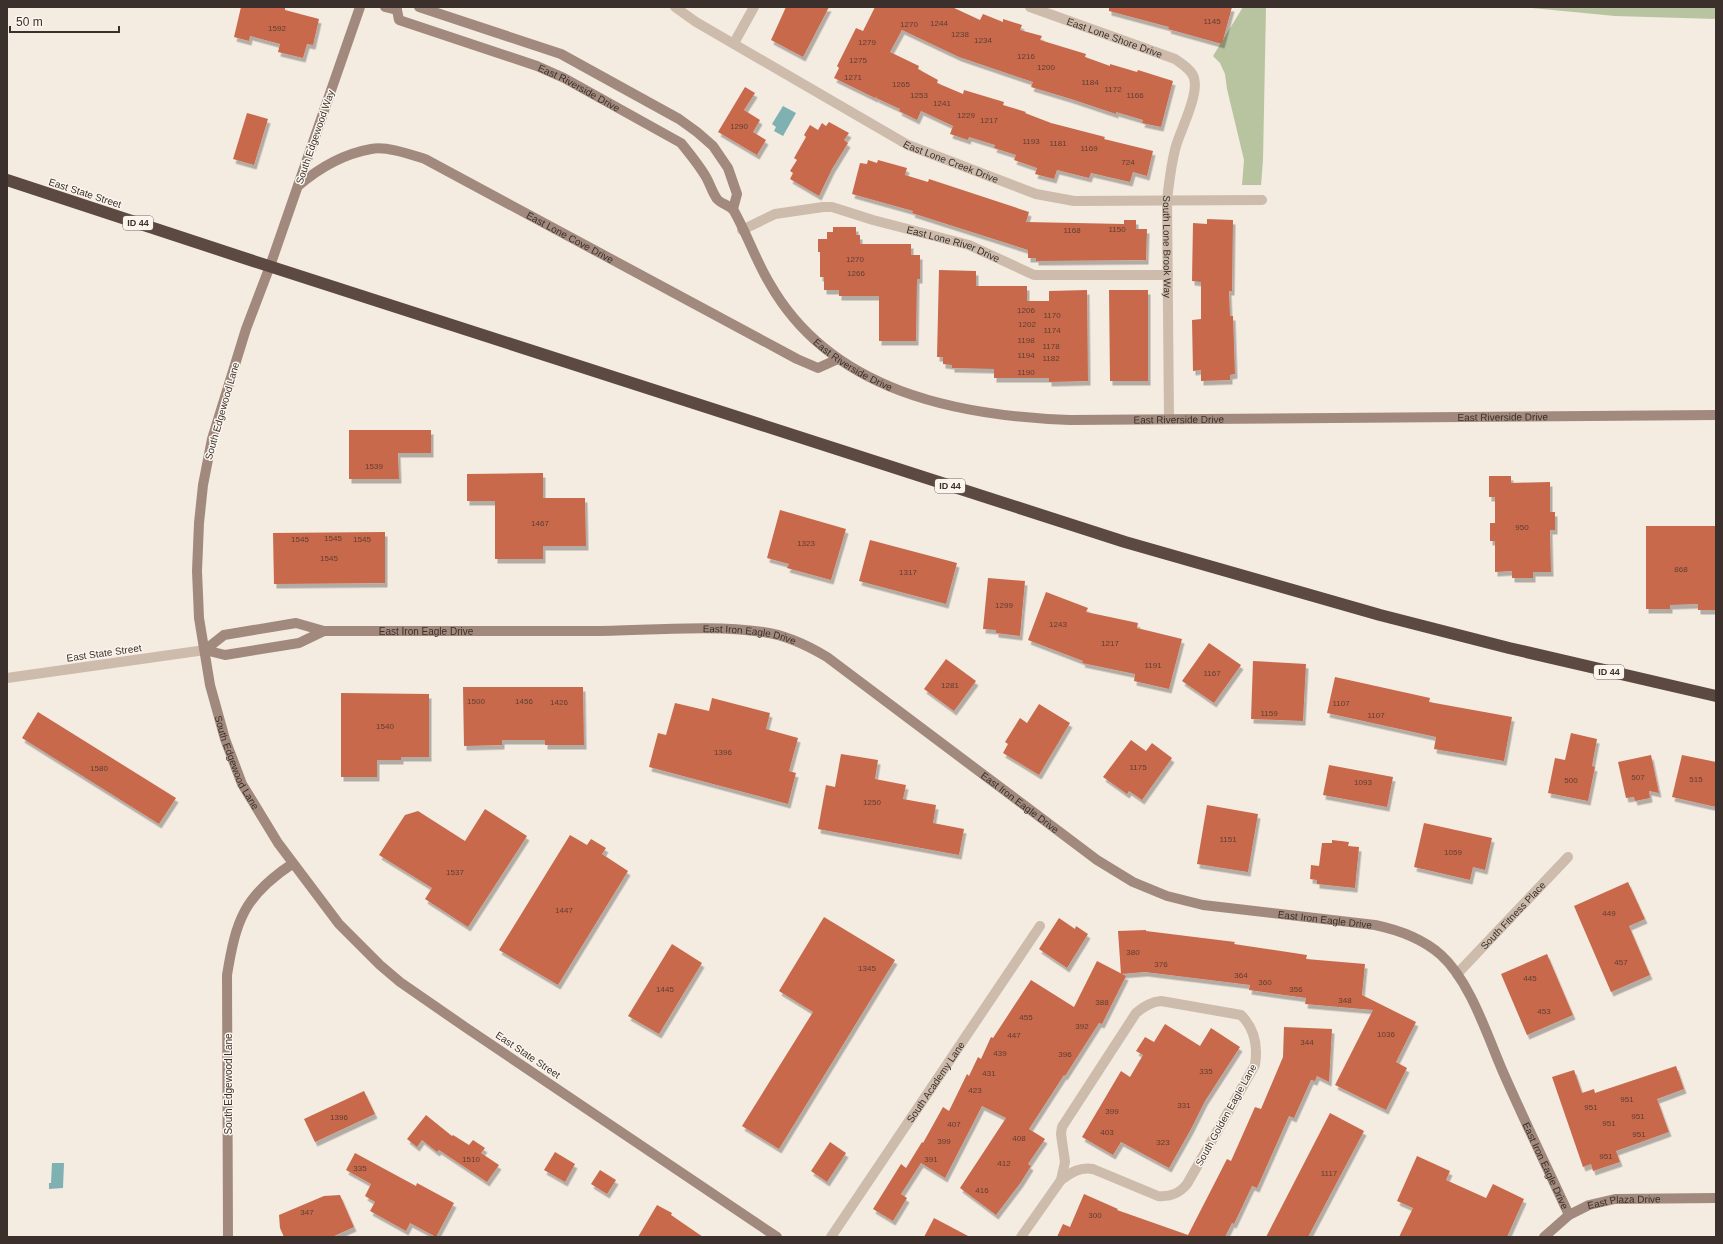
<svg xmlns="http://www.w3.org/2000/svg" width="1723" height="1244" font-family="Helvetica,sans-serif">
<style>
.green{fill:#b8c4a0}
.water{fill:#7fb0b2}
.building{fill:#c8694b;filter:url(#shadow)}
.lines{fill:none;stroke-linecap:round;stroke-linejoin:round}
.street{stroke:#cdbbac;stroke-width:10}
.secondary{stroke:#a18a7d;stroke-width:10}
.highway{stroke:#5c4a42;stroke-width:12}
.labels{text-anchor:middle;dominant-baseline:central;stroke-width:3;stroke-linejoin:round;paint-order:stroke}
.number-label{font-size:8px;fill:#5e3e33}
.shield{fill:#fbf5ee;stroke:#756b66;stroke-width:1}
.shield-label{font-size:9px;font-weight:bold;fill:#3b302b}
.street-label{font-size:10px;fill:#3b302b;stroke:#fbf5ee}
</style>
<defs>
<filter id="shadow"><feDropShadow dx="2.5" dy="4.5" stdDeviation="0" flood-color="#0004"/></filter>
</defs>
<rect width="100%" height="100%" fill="#f4ebe1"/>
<g class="green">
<path d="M1243,7H1266L1263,160L1261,185H1242L1244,160L1227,89L1225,74L1220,63L1213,56Z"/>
<path d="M1521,7H1716V19L1615,16Z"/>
</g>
<g class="water">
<path d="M783,106L796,113L783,136L774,131L776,127L772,124Z"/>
<path d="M52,1163H64L63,1188L49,1189V1183H51Z"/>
</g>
<g class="building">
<path d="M241,7H285V10L319,19L313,45L307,44L303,58L278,52L280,44L250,36L249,41L234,37Z"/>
<path d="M786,7H829L803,57L771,40Z"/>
<path d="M875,7H952L980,20L983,14L1003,22V19L1022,25L1020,30L1042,36L1040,40L1086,54L1085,57L1110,66V64L1137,72L1138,70L1173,81L1161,127L1142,123L1143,120L1116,112V114L1071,99L1031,87L1033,82L959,57L902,30L890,52L919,66L918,69L938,80L937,83L963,94L964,90L1004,102L1003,105L1026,112L1025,113L1051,123L1105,137L1104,139L1153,151L1147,176L1133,172L1130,182L1091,173L1089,178L1057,170L1054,179L1035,174L1037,168L1014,160L1016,155L994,148L995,145L969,137L968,140L950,134L953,126L921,111L917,120L899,111L900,109L876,98L877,96L875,98L834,78L839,68L837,66L856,28L863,31Z"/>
<path d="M1109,7H1232L1222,44L1168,29L1169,27L1109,11Z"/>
<path d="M745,87L755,93L744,110L760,120L753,132L766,140L757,155L718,132Z"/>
<path d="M247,113L268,119L254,165L233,159Z"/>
<path d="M829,122L849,133L844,140L848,143L832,169L819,196L790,179L793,173L790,171L797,160L794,158L806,137L804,135L810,125L818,130L822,123L826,126Z"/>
<path d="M868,160L877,163L878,160L907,168L905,175L928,182L929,179L1029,212L1026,222L1124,224V220H1136V229H1147L1146,260L1036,261V258H1028V250L912,213L913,211L852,194L860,163L867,164Z"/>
<path d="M1207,219L1233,220L1232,291H1229L1230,316H1233L1235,374L1230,375V380L1201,381V370L1193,371L1192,320L1201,319V282L1192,281L1193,223L1207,224Z"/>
<path d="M833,227H856V235H860V244H911V255H920V279H917L916,341H879V296H839V290H824V277H820V252H818V239H827V232H833Z"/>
<path d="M939,270L976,271V286H1027V301H1049V291L1087,290L1088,381L1049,382V378H994V369L952,368V365L943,364V357H937Z"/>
<path d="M1109,290H1148V381H1110Z"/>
<path d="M349,430H431V453H398L399,479H349Z"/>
<path d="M543,473V498H585L586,546H543V559H495V501H467V474Z"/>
<path d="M1489,476H1511V483L1550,482V512H1555V530H1550L1551,572H1533V578H1512V571L1495,572V541H1490V523H1495V497H1489Z"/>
<path d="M780,510L846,529L831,580L787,568L789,564L767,558Z"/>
<path d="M1646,526H1716V610H1698V604L1670,605V609H1646Z"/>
<path d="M385,532V583L274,584L273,533Z"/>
<path d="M870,540L957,563L946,604L859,581Z"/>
<path d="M988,578L1025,581L1020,636L996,633V630L983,629Z"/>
<path d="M1046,592L1088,608L1086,612L1138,623L1137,628L1182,639L1169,689L1134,681L1135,674L1082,663L1083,661L1028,640Z"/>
<path d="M1209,643L1241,665L1214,703L1182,681Z"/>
<path d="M946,659L976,681L954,711L924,689Z"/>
<path d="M1253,661L1306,664L1303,721L1251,719Z"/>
<path d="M1335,677L1430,698L1429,702L1512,717L1504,761L1434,749L1436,737L1327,713Z"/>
<path d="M463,687H583L584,745H545V740H502V745L464,746Z"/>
<path d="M341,693L429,694V757H401V760H377V777H341Z"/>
<path d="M712,698L770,713L766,729L798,738L789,771L796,773L788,804L649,767L658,733L666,735L675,703L709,711Z"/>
<path d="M1039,704L1070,723L1039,775L1003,753L1008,744L1005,742L1020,718L1027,723Z"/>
<path d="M38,712L176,798L159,824L22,738Z"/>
<path d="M1571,733L1597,739L1592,766L1595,767L1588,801L1548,793L1555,758L1565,760Z"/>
<path d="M1131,740L1146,751L1152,743L1172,758L1142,800L1129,791L1127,794L1103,777Z"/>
<path d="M841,754L878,760L875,779L906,785L903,799L936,805L933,823L964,829L959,855L818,829L826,785L835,787Z"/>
<path d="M1651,755L1659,793L1649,791L1650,798L1635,801L1634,797L1626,798L1618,762Z"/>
<path d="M1682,755L1716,762V807L1672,797Z"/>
<path d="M1329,765L1393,777L1387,807L1323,795Z"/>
<path d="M1207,805L1258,814L1248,872L1197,864Z"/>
<path d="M485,809L527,836L468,927L425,899L432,888L379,855L405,815L418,811L465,841Z"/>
<path d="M1424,823L1492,838L1485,870L1473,867L1470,880L1414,867Z"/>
<path d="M570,835L587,845L591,839L606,848L602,854L628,871L558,985L499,950Z"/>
<path d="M1332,840L1349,842L1348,846L1359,847L1355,888L1317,884V880L1310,879L1311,865L1319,866L1322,843H1332Z"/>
<path d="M1628,882L1645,919L1629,926L1650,975L1611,992L1574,906Z"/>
<path d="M824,917L895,960L779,1149L742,1126L813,1012L779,991Z"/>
<path d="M1059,918L1075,929L1076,926L1088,934L1067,968L1039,949Z"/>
<path d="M1146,930V931L1235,942L1234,944L1307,955L1306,959L1365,964L1362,995L1416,1022L1396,1062L1407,1068L1386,1110L1335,1085L1373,1010L1305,1004L1306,998L1249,990L1250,985L1145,972L1121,974L1118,931Z"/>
<path d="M672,944L702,963L659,1034L628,1016Z"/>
<path d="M1547,954L1573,1015L1527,1035L1501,974Z"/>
<path d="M1097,961L1126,976L1102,1024L1099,1023L1065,1076L1064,1075L1029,1129L1045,1139L1028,1164L1031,1166L1021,1182L996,1215L960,1188L1006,1118L982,1106L945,1178L921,1163L901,1194L907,1198L893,1221L873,1209L901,1164L906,1168L922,1142L923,1143L943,1107L949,1111L967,1074L969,1076L978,1057L981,1059L991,1037L993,1038L1031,980L1074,1007Z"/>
<path d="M1165,1024L1200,1046L1211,1028L1240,1047L1205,1101L1191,1129L1169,1168L1121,1142L1113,1155L1082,1137L1121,1071L1130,1077L1143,1055L1136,1051L1145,1037L1154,1042Z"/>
<path d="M1284,1027L1332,1029L1329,1082L1317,1076L1315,1081L1311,1080L1294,1118L1289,1116L1257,1188L1252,1186L1234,1224L1232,1223L1225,1237H1057L1063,1224L1070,1227L1084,1194L1118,1209L1117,1210L1188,1235L1227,1159L1231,1161L1255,1107L1261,1109L1283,1057Z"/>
<path d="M1676,1066L1684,1089L1657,1099L1669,1132L1616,1151L1620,1162L1593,1171L1591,1164L1583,1167L1552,1077L1574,1070L1582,1093L1594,1089L1595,1093Z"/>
<path d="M364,1091L375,1114L315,1142L304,1119Z"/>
<path d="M1330,1113L1364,1131L1308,1237H1266Z"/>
<path d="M426,1115L452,1136L453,1135L469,1145L473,1140L485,1148L481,1153L499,1165L487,1182L439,1150L437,1152L422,1140L417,1147L407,1139Z"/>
<path d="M830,1142L846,1153L827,1182L811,1171Z"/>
<path d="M555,1152L575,1164L565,1182L544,1170Z"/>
<path d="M355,1153L416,1186L417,1183L454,1203L436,1237L410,1223L406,1231L370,1211L375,1202L365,1196L371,1184L346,1170Z"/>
<path d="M1417,1156L1450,1171L1446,1180L1486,1198L1493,1184L1524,1199L1507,1237H1399L1413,1208L1397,1201Z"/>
<path d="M600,1170L616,1180L607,1194L591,1184Z"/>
<path d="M340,1195L354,1227L332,1237H284L280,1228L279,1215L324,1196Z"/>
<path d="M657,1205L672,1213L671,1215L703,1237H638Z"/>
<path d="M934,1218L970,1237H924Z"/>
</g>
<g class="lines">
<g class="street">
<path id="s1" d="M675,7L696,22L908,145L1036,194L1074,201L1262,200"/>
<path id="s2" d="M1030,7L1175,59C1182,64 1192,70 1194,78C1199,95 1181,129 1176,146C1171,164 1169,182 1167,201L1169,419"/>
<path d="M734,43L754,7"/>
<path id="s3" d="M742,230L775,214L823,207H832L873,220L969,245L1034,275H1168"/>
<path d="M7,678L205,650"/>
<path id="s4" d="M1457,974L1568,857"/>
<path d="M1161,1001L1241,1015C1255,1029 1258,1046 1255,1065L1187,1184C1179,1194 1170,1197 1158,1196L1093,1169C1079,1167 1072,1172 1061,1180L1065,1162L1061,1134L1062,1127L1136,1013C1144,1006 1151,1002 1161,1001Z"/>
<path id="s5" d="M831,1237L1040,926"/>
<path d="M1021,1237L1061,1180"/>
</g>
<g class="secondary">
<path id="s6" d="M360,7L270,266L246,329L212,439L203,485L199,523L197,571L199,618L210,685L225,739L242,784L278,843L339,924L380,965L400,982L465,1027L777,1237"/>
<path d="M385,7L397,10"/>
<path d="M419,7L561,54L679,119L697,132L713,146L728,168L737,194L733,209"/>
<path id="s7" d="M397,10L399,20L537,66L564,78L681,143C690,154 699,165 706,177C710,184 712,192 717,199C721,204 730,205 734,211C747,234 756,261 770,284C831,391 956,416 1070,420L1716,415"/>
<path id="s8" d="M298,186C319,168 343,154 371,149C387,146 409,154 425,159L797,359L818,368L838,359"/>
<path d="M296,623L324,631L299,643L225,655L205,650L224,635Z"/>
<path id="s9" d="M324,631C415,631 505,631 596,631C651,631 708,624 763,632C786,635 807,645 827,657L1097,860L1133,882L1167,896L1203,905L1375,925C1399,930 1422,938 1441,955C1470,981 1487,1035 1503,1072C1524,1120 1547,1167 1569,1215"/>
<path d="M228,1237L227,975C236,920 244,896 292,864"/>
<path id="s10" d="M1544,1237L1569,1215L1589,1205L1615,1199L1716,1198"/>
</g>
<path class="highway" d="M7,180L241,257L1125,542L1380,615L1509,648L1716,696"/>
</g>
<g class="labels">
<g class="number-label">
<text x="1212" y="21">1145</text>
<text x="939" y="23">1244</text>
<text x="909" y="24">1270</text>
<text x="277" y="28">1592</text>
<text x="960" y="34">1238</text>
<text x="983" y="40">1234</text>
<text x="867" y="42">1279</text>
<text x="1026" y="56">1216</text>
<text x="858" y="60">1275</text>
<text x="1046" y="67">1200</text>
<text x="853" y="77">1271</text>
<text x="1090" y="82">1184</text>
<text x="901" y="84">1265</text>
<text x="1113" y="89">1172</text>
<text x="919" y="95">1253</text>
<text x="1135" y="95">1166</text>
<text x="942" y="103">1241</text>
<text x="966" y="115">1229</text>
<text x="989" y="120">1217</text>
<text x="739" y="126">1290</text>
<text x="1031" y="141">1193</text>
<text x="1058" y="143">1181</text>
<text x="1089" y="148">1169</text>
<text x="1128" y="162">724</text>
<text x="1117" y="229">1150</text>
<text x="1072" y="230">1168</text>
<text x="855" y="259">1270</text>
<text x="856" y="273">1266</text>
<text x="1026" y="310">1206</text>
<text x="1052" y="315">1170</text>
<text x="1027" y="324">1202</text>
<text x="1052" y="330">1174</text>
<text x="1026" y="340">1198</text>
<text x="1051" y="346">1178</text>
<text x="1026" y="355">1194</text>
<text x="1051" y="358">1182</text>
<text x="1026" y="372">1190</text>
<text x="374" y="466">1539</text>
<text x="540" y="523">1467</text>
<text x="1522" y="527">950</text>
<text x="333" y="538">1545</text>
<text x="300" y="539">1545</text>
<text x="362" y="539">1545</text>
<text x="806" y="543">1323</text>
<text x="329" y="558">1545</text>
<text x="1681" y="569">868</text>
<text x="908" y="572">1317</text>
<text x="1004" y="605">1299</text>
<text x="1058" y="624">1243</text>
<text x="1110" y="643">1217</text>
<text x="1153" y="665">1191</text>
<text x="1212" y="673">1167</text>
<text x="950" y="685">1281</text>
<text x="476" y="701">1500</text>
<text x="524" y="701">1456</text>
<text x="559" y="702">1426</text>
<text x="1341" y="703">1107</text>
<text x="1269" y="713">1159</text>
<text x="1376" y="715">1107</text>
<text x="385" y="726">1540</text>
<text x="723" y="752">1396</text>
<text x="1138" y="767">1175</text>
<text x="99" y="768">1580</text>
<text x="1638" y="777">507</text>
<text x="1696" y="779">515</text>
<text x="1571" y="780">500</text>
<text x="1363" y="782">1093</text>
<text x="872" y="802">1250</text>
<text x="1228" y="839">1151</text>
<text x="1453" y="852">1059</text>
<text x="455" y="872">1537</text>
<text x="564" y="910">1447</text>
<text x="1609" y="913">449</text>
<text x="1133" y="952">380</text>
<text x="1621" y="962">457</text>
<text x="1161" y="964">376</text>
<text x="867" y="968">1345</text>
<text x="1241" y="975">364</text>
<text x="1530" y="978">445</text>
<text x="1265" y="982">360</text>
<text x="665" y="989">1445</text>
<text x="1296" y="989">356</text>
<text x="1345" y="1000">348</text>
<text x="1102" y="1002">388</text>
<text x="1544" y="1011">453</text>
<text x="1026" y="1017">455</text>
<text x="1082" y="1026">392</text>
<text x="1386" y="1034">1036</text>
<text x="1014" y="1035">447</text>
<text x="1307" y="1042">344</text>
<text x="1000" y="1053">439</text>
<text x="1065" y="1054">396</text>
<text x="1206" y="1071">335</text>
<text x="989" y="1073">431</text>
<text x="975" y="1090">423</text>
<text x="1627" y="1099">951</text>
<text x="1184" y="1105">331</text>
<text x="1591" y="1107">951</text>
<text x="1112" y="1111">399</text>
<text x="1638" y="1116">951</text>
<text x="339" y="1117">1396</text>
<text x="1609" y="1123">951</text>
<text x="954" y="1124">407</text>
<text x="1107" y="1132">403</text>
<text x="1639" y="1134">951</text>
<text x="1019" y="1138">408</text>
<text x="944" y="1141">399</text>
<text x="1163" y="1142">323</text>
<text x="1606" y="1156">951</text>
<text x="471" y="1159">1510</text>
<text x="931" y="1159">391</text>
<text x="1004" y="1163">412</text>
<text x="360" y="1168">335</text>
<text x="1329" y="1173">1117</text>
<text x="982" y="1190">416</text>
<text x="307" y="1212">347</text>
<text x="1095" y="1215">300</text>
</g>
<g class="shield">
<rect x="123" y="216" width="30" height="14" rx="3"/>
<rect x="935" y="479" width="30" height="14" rx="3"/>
<rect x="1594" y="665" width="30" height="14" rx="3"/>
</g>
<g class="shield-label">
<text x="138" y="223">ID 44</text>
<text x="950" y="486">ID 44</text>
<text x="1609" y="672">ID 44</text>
</g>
<g class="street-label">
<text stroke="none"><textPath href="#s2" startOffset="90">East Lone Shore Drive</textPath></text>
<text stroke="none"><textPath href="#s7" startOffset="203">East Riverside Drive</textPath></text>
<text transform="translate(315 137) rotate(-71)">South Edgewood Way</text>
<text stroke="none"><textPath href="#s1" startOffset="317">East Lone Creek Drive</textPath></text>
<text transform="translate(85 193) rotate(18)">East State Street</text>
<text stroke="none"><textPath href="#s8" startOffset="303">East Lone Cove Drive</textPath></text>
<text stroke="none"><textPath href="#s3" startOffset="221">East Lone River Drive</textPath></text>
<text stroke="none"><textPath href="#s2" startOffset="354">South Lone Brook Way</textPath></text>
<text stroke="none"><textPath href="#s7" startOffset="606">East Riverside Drive</textPath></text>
<text transform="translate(222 411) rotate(-74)">South Edgewood Lane</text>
<text stroke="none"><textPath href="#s7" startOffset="1266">East Riverside Drive</textPath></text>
<text stroke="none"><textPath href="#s7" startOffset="942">East Riverside Drive</textPath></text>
<text stroke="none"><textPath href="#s9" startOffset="102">East Iron Eagle Drive</textPath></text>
<text stroke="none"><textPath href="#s9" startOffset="426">East Iron Eagle Drive</textPath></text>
<text transform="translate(104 653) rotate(-8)">East State Street</text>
<text stroke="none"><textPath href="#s6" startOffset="787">South Edgewood Lane</textPath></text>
<text stroke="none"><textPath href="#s9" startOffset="750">East Iron Eagle Drive</textPath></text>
<text stroke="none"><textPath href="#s4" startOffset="81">South Fitness Place</textPath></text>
<text stroke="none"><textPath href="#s9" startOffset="1085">East Iron Eagle Drive</textPath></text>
<text transform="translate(528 1055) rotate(34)">East State Street</text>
<text stroke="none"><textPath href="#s5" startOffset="187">South Academy Lane</textPath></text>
<text transform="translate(228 1084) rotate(-90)">South Edgewood Lane</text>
<text transform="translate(1226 1115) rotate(-61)">South Golden Eagle Lane</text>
<text stroke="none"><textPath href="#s9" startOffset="1445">East Iron Eagle Drive</textPath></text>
<text stroke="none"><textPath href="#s10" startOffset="91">East Plaza Drive</textPath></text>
</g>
</g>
<rect width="1723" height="1244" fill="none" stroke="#3b302b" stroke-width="16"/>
<path d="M10 26v6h109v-6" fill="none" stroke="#3b302b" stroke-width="2"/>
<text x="16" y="26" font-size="12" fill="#3b302b" stroke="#fbf5ee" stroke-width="3" paint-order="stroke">50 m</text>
</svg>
